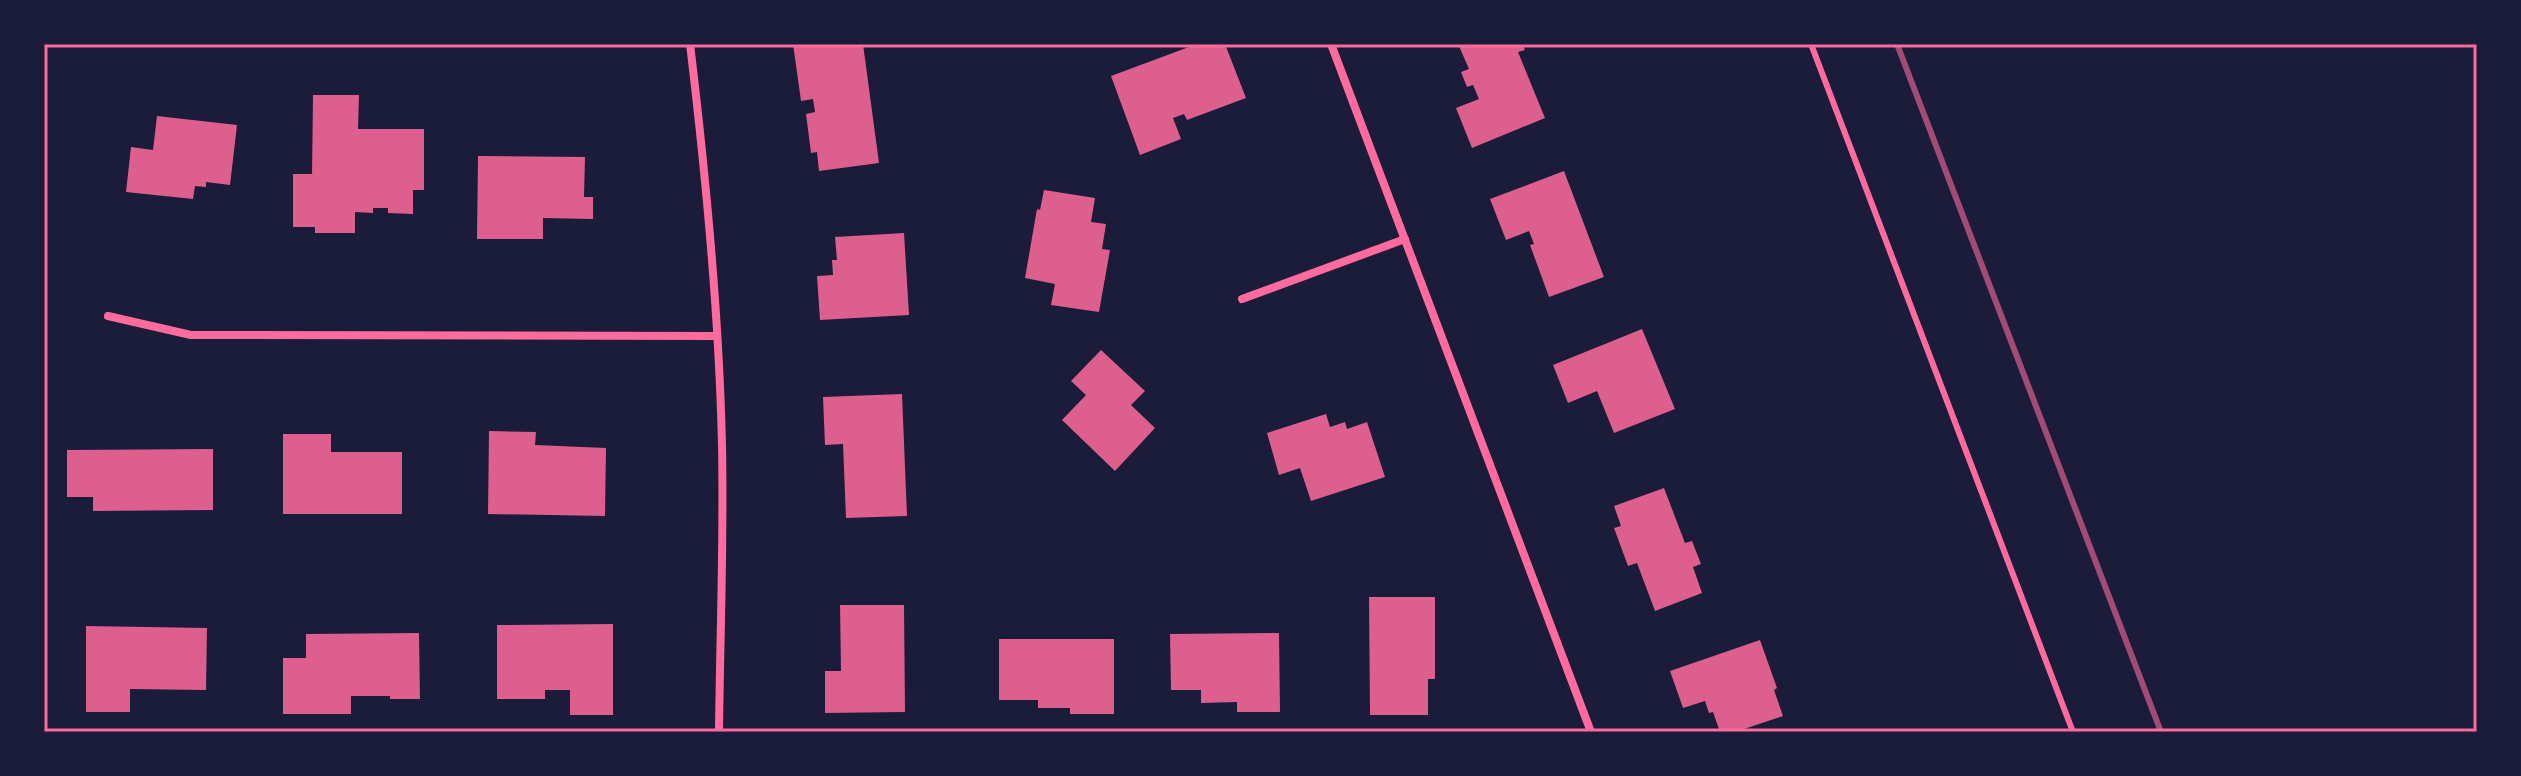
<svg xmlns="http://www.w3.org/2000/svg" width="2521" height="776" font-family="'Zilla Slab',serif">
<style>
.building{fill:#dd5f8e}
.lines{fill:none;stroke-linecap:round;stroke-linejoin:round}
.service{stroke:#ff6b9d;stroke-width:6}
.minor{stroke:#ff6b9d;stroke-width:8}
.rail{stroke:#a44b75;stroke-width:6}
.neatline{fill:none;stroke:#ff6b9d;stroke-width:3}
</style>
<rect width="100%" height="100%" fill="#1b1b3a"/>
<g class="building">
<path d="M793,44H863L879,163L819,171L817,152L811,153L806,114L815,112L813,99L801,101Z"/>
<path d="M1197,44H1225L1246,98L1187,120L1184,114L1173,118L1181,139L1140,155L1111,76Z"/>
<path d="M1458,44H1522L1525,50L1518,52L1545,118L1472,148L1456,108L1479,99L1473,85L1467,87L1461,72L1469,69Z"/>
<path d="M313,95H359L358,129H424V190H413V214L388,213V208H373V213L355,212V233H315V227H293V174H312Z"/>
<path d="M157,116L237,125L230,185L206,182V187L195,186L193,199L126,192L131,147L153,150Z"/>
<path d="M478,156L585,157L584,197H593V219L543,218V239H477Z"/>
<path d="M1564,171L1604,277L1549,297L1530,245L1534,244L1529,231L1506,240L1490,199Z"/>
<path d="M1044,190L1095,198L1091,222L1106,224L1102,249L1110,250L1099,312L1051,305L1055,284L1025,278L1037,209L1040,210Z"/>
<path d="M904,233L909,315L820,320L817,276L833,275L832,260H837L835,237Z"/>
<path d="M1642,329L1675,409L1614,433L1597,391L1568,403L1553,365Z"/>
<path d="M1101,350L1145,391L1131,405L1155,428L1115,471L1062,420L1086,395L1071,381Z"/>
<path d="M902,394L907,516L846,518L843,444L825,445L823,397Z"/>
<path d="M1326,414L1330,427L1345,422L1347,429L1367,422L1385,477L1311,501L1300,468L1279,475L1267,433Z"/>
<path d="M489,431L536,432L535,445L606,448L605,516L488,514Z"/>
<path d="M283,434H331V452H402V514H283Z"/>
<path d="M213,449V510L93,511V497H67V450Z"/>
<path d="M1664,488L1685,543L1692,541L1701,564L1693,567L1702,593L1655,611L1637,563L1628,566L1614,528L1621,526L1614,506Z"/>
<path d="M1369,597H1435V679H1428V715H1370Z"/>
<path d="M840,605H904L905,712L825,713V671H841Z"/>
<path d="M613,624V715H570V690H545V699H497V625Z"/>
<path d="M86,626L207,628L206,690L130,689V712H86Z"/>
<path d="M419,633L420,699H390V696H351V714H283V658H306V634Z"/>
<path d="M1279,633L1280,712H1237V702L1201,703V690H1171L1170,634Z"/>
<path d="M999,639H1114V714H1070V708H1038V700H999Z"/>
<path d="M1760,640L1777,688L1774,690L1783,716L1735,732H1720L1713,712L1709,713L1705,701L1683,708L1670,671Z"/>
</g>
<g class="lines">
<path class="service" d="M1811,44L2073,732"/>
<g class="minor">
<path d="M690,44C706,177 719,311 722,445C724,541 720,637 719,732"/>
<path d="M1331,44L1591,732"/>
<path d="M1242,299L1405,239"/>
<path d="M108,316L191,335L717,336"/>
</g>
<path class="rail" d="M1897,44L2161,732"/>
</g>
<rect width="2521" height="776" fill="none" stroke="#1b1b3a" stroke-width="92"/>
<rect x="46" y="46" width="2429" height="684" class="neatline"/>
</svg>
